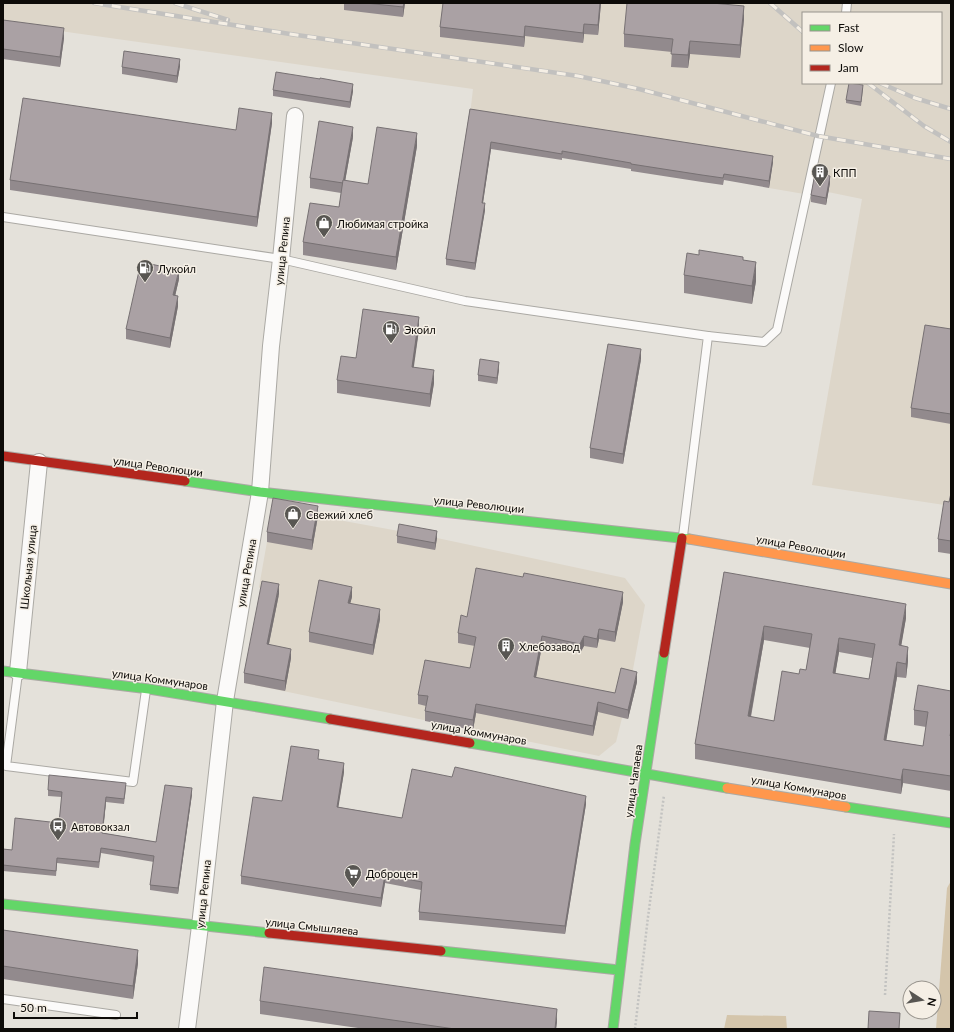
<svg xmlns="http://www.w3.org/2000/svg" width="954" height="1032" font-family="Lato,sans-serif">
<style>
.built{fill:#ddd6c9;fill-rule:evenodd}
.green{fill:#d4c5ab}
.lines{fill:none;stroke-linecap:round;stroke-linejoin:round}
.lane-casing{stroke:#aba9a4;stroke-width:10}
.street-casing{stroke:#aba9a4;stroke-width:18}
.fast-casing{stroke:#aba9a4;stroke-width:11}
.slow-casing{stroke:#aba9a4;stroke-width:11}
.jam-casing{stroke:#aba9a4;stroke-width:11}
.path{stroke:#c3c3c1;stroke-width:2.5;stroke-dasharray:2 2;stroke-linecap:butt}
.lane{stroke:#fbfaf9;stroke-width:8}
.street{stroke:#fbfaf9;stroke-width:16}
.fast{stroke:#63d668;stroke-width:9}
.slow{stroke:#ff974d;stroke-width:9}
.jam{stroke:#b3261e;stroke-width:9}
.rail-casing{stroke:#c2c1bf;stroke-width:4.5}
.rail{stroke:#f5efe5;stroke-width:3;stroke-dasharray:9;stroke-linecap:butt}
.wall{fill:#928a8d;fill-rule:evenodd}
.shaded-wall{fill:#777173}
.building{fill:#aaa1a4;stroke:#777173;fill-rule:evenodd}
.labels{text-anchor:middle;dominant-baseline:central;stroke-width:3;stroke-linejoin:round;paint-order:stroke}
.poi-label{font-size:11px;fill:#0d0b08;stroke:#f5efe5;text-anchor:start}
.street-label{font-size:11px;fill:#0d0b08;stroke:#f5efe5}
</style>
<rect width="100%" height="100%" fill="#e4e1da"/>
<g class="built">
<path d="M3,3H951V506L812,485L862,199L828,192L826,205L809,201L810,195L769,188L773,162L470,115L473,89L3,23ZM803,13H941V83H803Z"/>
<path d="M273,508L437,538L625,578L645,605L631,680L637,682L628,719L622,718L616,742L599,756L244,683L262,591L259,587Z"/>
</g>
<g class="green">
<path d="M951,881V1029H936L947,888Z"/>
<path d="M727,1015L786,1016L787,1029H724Z"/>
</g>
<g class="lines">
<defs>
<g id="lane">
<path d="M846,13L847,3"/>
<path d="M3,217L281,259L465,301L708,336L683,536"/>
<path d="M708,336L764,342L777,330L831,83"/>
<path d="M18,673L6,766L133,782L146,690"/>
<path d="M3,999L116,1015"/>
</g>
<g id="street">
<path d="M18,672L39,462"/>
<path d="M187,1029L200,926L225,701L260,492L271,346L281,259L295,116"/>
</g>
<g id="fast">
<path d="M185,481L260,492L689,539"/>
<path d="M3,671L149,689L330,719"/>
<path d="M470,743L727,788"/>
<path d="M846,807L951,823"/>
<path d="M3,904L269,933"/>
<path d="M441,951L619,970"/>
<path d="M613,1029L635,844L664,653"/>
</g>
<g id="slow">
<path d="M689,539L951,584"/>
<path d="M727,788L846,807"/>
</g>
<g id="jam">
<path d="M3,456L185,481"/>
<path d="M664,653L682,538"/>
<path d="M330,719L470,743"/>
<path d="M269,933L441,951"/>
</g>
</defs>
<use href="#lane" class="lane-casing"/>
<use href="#street" class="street-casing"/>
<use href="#fast" class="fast-casing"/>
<use href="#slow" class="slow-casing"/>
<use href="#jam" class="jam-casing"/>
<g class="path">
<path d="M885,995L894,834"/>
<path d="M635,1029L648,917L664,795"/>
</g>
<use href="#lane" class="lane"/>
<use href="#street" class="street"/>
<use href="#fast" class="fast"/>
<use href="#slow" class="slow"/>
<use href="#jam" class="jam"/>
<defs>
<g id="rail">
<path d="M94,3L290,34L578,76L639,89L818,136L951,159"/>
<path d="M175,3L228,20"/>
<path d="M770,3L803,32"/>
<path d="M868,83L924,126L951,142"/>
<path d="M880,83L915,98L951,109"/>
</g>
</defs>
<use href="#rail" class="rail-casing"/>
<use href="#rail" class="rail"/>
</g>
<g class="wall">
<path d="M344,3H405L403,17L344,10Z"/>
<path d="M601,3L598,35L584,34L583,43L525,36L524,47L440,37V27Z"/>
<path d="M744,19L740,58L690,54L688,68L671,67L672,52L624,47V34Z"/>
<path d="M3,20L64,38L60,67L3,59Z"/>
<path d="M180,66L177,83L122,74V67Z"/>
<path d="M863,88L861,106L846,103V100Z"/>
<path d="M273,90L353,91L350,108L273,96Z"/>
<path d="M470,109L773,162L769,188L724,180L723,185L702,182L631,171V169L562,158V160L491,149L483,203L485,210L475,270L446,265V259Z"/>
<path d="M272,123L257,227L10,190V180L236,130Z"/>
<path d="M353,137L345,181L368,184L417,146L396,270L303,255V242L339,207L341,193L310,188V178Z"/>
<path d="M830,183L826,205L811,202V195Z"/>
<path d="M699,255L756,281L752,304L684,293V275Z"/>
<path d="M179,279L175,296L178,306L170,348L126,339V329Z"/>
<path d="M951,329V424L911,417V408Z"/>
<path d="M419,330L413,367L434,383L430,407L337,393V380L356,358Z"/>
<path d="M641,359L623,464L590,458V448Z"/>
<path d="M499,369L497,384L478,381V375Z"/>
<path d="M951,493V554L938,552V539L949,502Z"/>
<path d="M318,516L312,550L267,542V532Z"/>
<path d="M397,536L437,538L435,550L397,543Z"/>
<path d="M724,572L906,618L901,645L908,661L906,678L897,677L886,740L923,746L926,727L914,725V710L951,691V791L903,783L901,794L695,759V744ZM764,640L810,648L806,670L799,674L774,721L751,717ZM839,652L872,658L869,679L835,674Z"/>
<path d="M279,594L269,644L291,658L285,691L244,683V673Z"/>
<path d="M352,597L350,603L380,619L373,655L309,642V632Z"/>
<path d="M623,602L615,642L599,639L597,648L584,646L580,653L542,646L536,678L615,693L637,682L628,719L598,712L593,736L476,713L473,730L425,721V711L426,706L418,704V695L470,668L475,646L458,643V633L467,617Z"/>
<path d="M319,759L344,772L338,807L402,818L586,804L565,934L419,920V912L421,890L385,883L381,907L241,884V876L282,801Z"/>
<path d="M126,788L124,804L106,802L103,833L156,842L192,794L178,894L150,890V885L154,862L101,853L99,868L57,863L56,876L3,871V849L12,850L59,823L62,797L48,796V790Z"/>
<path d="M3,930L138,963L133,999L3,979Z"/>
<path d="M260,1001L557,1022L556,1029H365L260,1014Z"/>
</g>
<g class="shaded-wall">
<path d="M404,3H405L403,17V7Z"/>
<path d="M600,3H601L598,35V25Z"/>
<path d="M744,6V19L740,58V45Z"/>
<path d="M584,24V34L583,43V33Z"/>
<path d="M525,26V36L524,47V37Z"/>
<path d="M64,28V38L60,67V57Z"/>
<path d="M690,41V54L688,68V55Z"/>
<path d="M180,59V66L177,83V76Z"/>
<path d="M353,84V91L350,108V102Z"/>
<path d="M272,113V123L257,227V217Z"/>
<path d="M353,127V137L343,193V183Z"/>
<path d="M417,133V146L396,270V257Z"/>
<path d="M491,142V149L482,209V203Z"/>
<path d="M773,156V162L769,188V181Z"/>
<path d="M830,176V183L826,205V198Z"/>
<path d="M485,203V210L475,270V263Z"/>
<path d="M756,262V281L752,304V286Z"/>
<path d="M179,270V279L173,305V295Z"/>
<path d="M178,296V306L170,348V338Z"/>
<path d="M419,317V330L412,380V367Z"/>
<path d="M641,349V359L623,464V454Z"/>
<path d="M499,362V369L497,384V378Z"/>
<path d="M434,370V383L430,407V394Z"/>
<path d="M318,506V516L312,550V540Z"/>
<path d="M437,531V538L435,550V543Z"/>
<path d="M279,584V594L267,653V644Z"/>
<path d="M352,587V597L348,612V603Z"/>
<path d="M623,592V602L615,642V632Z"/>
<path d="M906,604V618L899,659V645Z"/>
<path d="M380,609V619L373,655V645Z"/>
<path d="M764,626V640L748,731V716Z"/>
<path d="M599,629V639L597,648V639Z"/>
<path d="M542,636V646L534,687V677Z"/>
<path d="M584,636V646L580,653V644Z"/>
<path d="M839,638V652L833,688V673Z"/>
<path d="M908,647V661L906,678V664Z"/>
<path d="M291,649V658L285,691V681Z"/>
<path d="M897,662V677L884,754V740Z"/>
<path d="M637,672V682L628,719V710Z"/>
<path d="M598,702V712L593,736V726Z"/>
<path d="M476,704V713L473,730V720Z"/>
<path d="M344,763V772L337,816V807Z"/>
<path d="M903,769V783L901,794V780Z"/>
<path d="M192,788V794L178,894V888Z"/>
<path d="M586,796V804L565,934V926Z"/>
<path d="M106,797V802L102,839V833Z"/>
<path d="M385,875V883L381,907V898Z"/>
<path d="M138,950V963L133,999V986Z"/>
<path d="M557,1009V1022L556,1029H555Z"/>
</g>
<g class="building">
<path d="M365,3H404L403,7Z"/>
<path d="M443,3H600L598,25L584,24L583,33L525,26L524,37L440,27Z"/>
<path d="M627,3H712L744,6L740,45L690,41L688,55L671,54L673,39L624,34Z"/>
<path d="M3,20L64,28L60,57L3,49Z"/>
<path d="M124,51L180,59L177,76L122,67Z"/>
<path d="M276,72L320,79V78L353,84L350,102L273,90Z"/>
<path d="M849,83L863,85L861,102L846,100Z"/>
<path d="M23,98L236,130L239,108L272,113L257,217L10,180Z"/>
<path d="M470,109L773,156L769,181L724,174L723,178L702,175L631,164V163L562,151V154L491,142L482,203H485L475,263L446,259Z"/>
<path d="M319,121L353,127L343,183L310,178Z"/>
<path d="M377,127L417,133L396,257L303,242L310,203L339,207L343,180L368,184Z"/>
<path d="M815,173L830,176L826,198L811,195Z"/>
<path d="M699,250L743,257V260L756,262L752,286L684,275L687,253L699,255Z"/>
<path d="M141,262L179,270L173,295L178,296L170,338L126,329Z"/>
<path d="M363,309L419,317L412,367L434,370L430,394L337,380L341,356L356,358Z"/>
<path d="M925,325L951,329V414L911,408Z"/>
<path d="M608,344L641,349L623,454L590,448Z"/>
<path d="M480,359L499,362L497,378L478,375Z"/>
<path d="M951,493V541L938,539L944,501L949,502Z"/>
<path d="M273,498L318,506L312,540L267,532Z"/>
<path d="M399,524L437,531L435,543L397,536Z"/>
<path d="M476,568L523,577L524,573L623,592L615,632L599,629L597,639L584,636L580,644L542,636L534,677L615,693L621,668L637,672L628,710L598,702L593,726L476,704L473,720L425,711L428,696L418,695L425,660L470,668L476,637L458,633L461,615L467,617Z"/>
<path d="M724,572L906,604L899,645L908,647L906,664L897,662L884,740L923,746L928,712L914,710L918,685L951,691V730L950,736H951V776L903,769L901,780L695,744ZM764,626L812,634L806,670L800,669L799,674L782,671L774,721L748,716ZM839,638L875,644L869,679L833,673Z"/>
<path d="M319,580L352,587L348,603L380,609L373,645L309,632Z"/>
<path d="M262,581L279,584L267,644L291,649L285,681L244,673Z"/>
<path d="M291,746L319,750L318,759L344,763L337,807L402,818L412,769L452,777L455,767L586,796L565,926L419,912L422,882L385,875L381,898L241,876L253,797L282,801Z"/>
<path d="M49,775L126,783L124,799L106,797L102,833L156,842L165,785L192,788L178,888L150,885L154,856L101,848L99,862L57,858L56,871L3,865V849L12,850L15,818L59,823L62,792L48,790Z"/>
<path d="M3,930L138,950L133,986L3,966Z"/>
<path d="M264,967L557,1009L555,1029H455L260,1001Z"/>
<path d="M869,1011L900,1013L899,1029H868Z"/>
</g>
<defs>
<symbol id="building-pin" viewBox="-11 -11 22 30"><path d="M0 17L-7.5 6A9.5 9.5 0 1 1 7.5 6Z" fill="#585652" stroke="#f5efe5"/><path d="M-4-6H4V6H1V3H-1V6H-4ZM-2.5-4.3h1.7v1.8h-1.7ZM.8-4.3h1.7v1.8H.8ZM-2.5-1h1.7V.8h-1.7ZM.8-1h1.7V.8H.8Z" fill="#fff"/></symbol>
<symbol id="shop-pin" viewBox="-11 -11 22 30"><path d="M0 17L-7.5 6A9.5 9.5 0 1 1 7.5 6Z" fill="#585652" stroke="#f5efe5"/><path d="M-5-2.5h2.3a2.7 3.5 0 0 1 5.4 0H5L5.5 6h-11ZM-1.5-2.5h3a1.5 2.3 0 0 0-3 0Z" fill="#fff"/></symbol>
<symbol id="fuel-pin" viewBox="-11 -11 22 30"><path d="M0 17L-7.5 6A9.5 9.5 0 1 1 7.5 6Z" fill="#585652" stroke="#f5efe5"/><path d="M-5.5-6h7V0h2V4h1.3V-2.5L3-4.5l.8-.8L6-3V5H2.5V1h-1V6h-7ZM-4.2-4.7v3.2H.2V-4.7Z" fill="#fff"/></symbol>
<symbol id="bus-pin" viewBox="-11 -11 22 30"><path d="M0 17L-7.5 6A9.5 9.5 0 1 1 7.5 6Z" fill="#585652" stroke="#f5efe5"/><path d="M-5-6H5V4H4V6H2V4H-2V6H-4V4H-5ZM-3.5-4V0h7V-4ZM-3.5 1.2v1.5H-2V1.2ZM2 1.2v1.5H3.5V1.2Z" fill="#fff"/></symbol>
<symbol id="supermarket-pin" viewBox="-11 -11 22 30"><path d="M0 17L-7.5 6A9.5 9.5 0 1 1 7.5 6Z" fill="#585652" stroke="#f5efe5"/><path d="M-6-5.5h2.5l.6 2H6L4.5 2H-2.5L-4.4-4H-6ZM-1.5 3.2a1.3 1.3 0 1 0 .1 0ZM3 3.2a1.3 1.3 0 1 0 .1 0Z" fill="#fff"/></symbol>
</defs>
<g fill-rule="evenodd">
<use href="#building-pin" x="810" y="162" width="20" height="27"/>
<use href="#shop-pin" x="314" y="213" width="20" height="27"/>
<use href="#fuel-pin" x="135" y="258" width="20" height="27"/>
<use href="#fuel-pin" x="381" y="319" width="20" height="27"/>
<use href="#shop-pin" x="283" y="504" width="20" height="27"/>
<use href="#building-pin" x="496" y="636" width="20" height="27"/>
<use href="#bus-pin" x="48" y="816" width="20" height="27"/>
<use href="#supermarket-pin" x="343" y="863" width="20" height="27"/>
</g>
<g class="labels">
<g class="poi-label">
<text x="833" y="172">КПП</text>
<text x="337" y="223">Любимая стройка</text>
<text x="158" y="268">Лукойл</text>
<text x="404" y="329">Экойл</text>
<text x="306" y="514">Свежий хлеб</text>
<text x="519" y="646">Хлебозавод</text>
<text x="71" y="826">Автовокзал</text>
<text x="366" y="873">Доброцен</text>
</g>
<g class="street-label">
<text transform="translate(282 251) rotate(-84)">улица Репина</text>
<text transform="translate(158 466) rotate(8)">улица Революции</text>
<text transform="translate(479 504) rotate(6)">улица Революции</text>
<text transform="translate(801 546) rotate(10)">улица Революции</text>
<text transform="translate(28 567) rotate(-84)">Школьная улица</text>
<text transform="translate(246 573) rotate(-80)">улица Репина</text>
<text transform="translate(160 679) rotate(8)">улица Коммунаров</text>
<text transform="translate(479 732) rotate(10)">улица Коммунаров</text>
<text transform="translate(633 781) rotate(-82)">улица Чапаева</text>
<text transform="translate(799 787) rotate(10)">улица Коммунаров</text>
<text transform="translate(203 894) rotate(-84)">улица Репина</text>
<text transform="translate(312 926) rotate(6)">улица Смышляева</text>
</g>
</g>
<rect width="954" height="1032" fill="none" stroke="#0d0b08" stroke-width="8"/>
<rect x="802" y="12" width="140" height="72" fill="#f5efe5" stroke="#98948d"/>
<rect x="810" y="25" width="20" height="6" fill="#63d668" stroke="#98948d"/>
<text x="838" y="32" font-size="12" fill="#0d0b08">Fast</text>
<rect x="810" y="45" width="20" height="6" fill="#ff974d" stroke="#98948d"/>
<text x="838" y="52" font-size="12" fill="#0d0b08">Slow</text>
<rect x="810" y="65" width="20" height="6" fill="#b3261e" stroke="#98948d"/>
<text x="838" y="72" font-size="12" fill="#0d0b08">Jam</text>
<g transform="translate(922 1000) rotate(102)"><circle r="19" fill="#f5efe5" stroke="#98948d"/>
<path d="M0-3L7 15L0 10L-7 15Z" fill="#585652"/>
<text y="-6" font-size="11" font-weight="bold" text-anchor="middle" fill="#0d0b08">N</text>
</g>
<path d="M14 1012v6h123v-6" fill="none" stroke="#0d0b08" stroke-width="2"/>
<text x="20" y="1012" font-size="12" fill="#0d0b08" stroke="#f5efe5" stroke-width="3" paint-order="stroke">50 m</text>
</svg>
